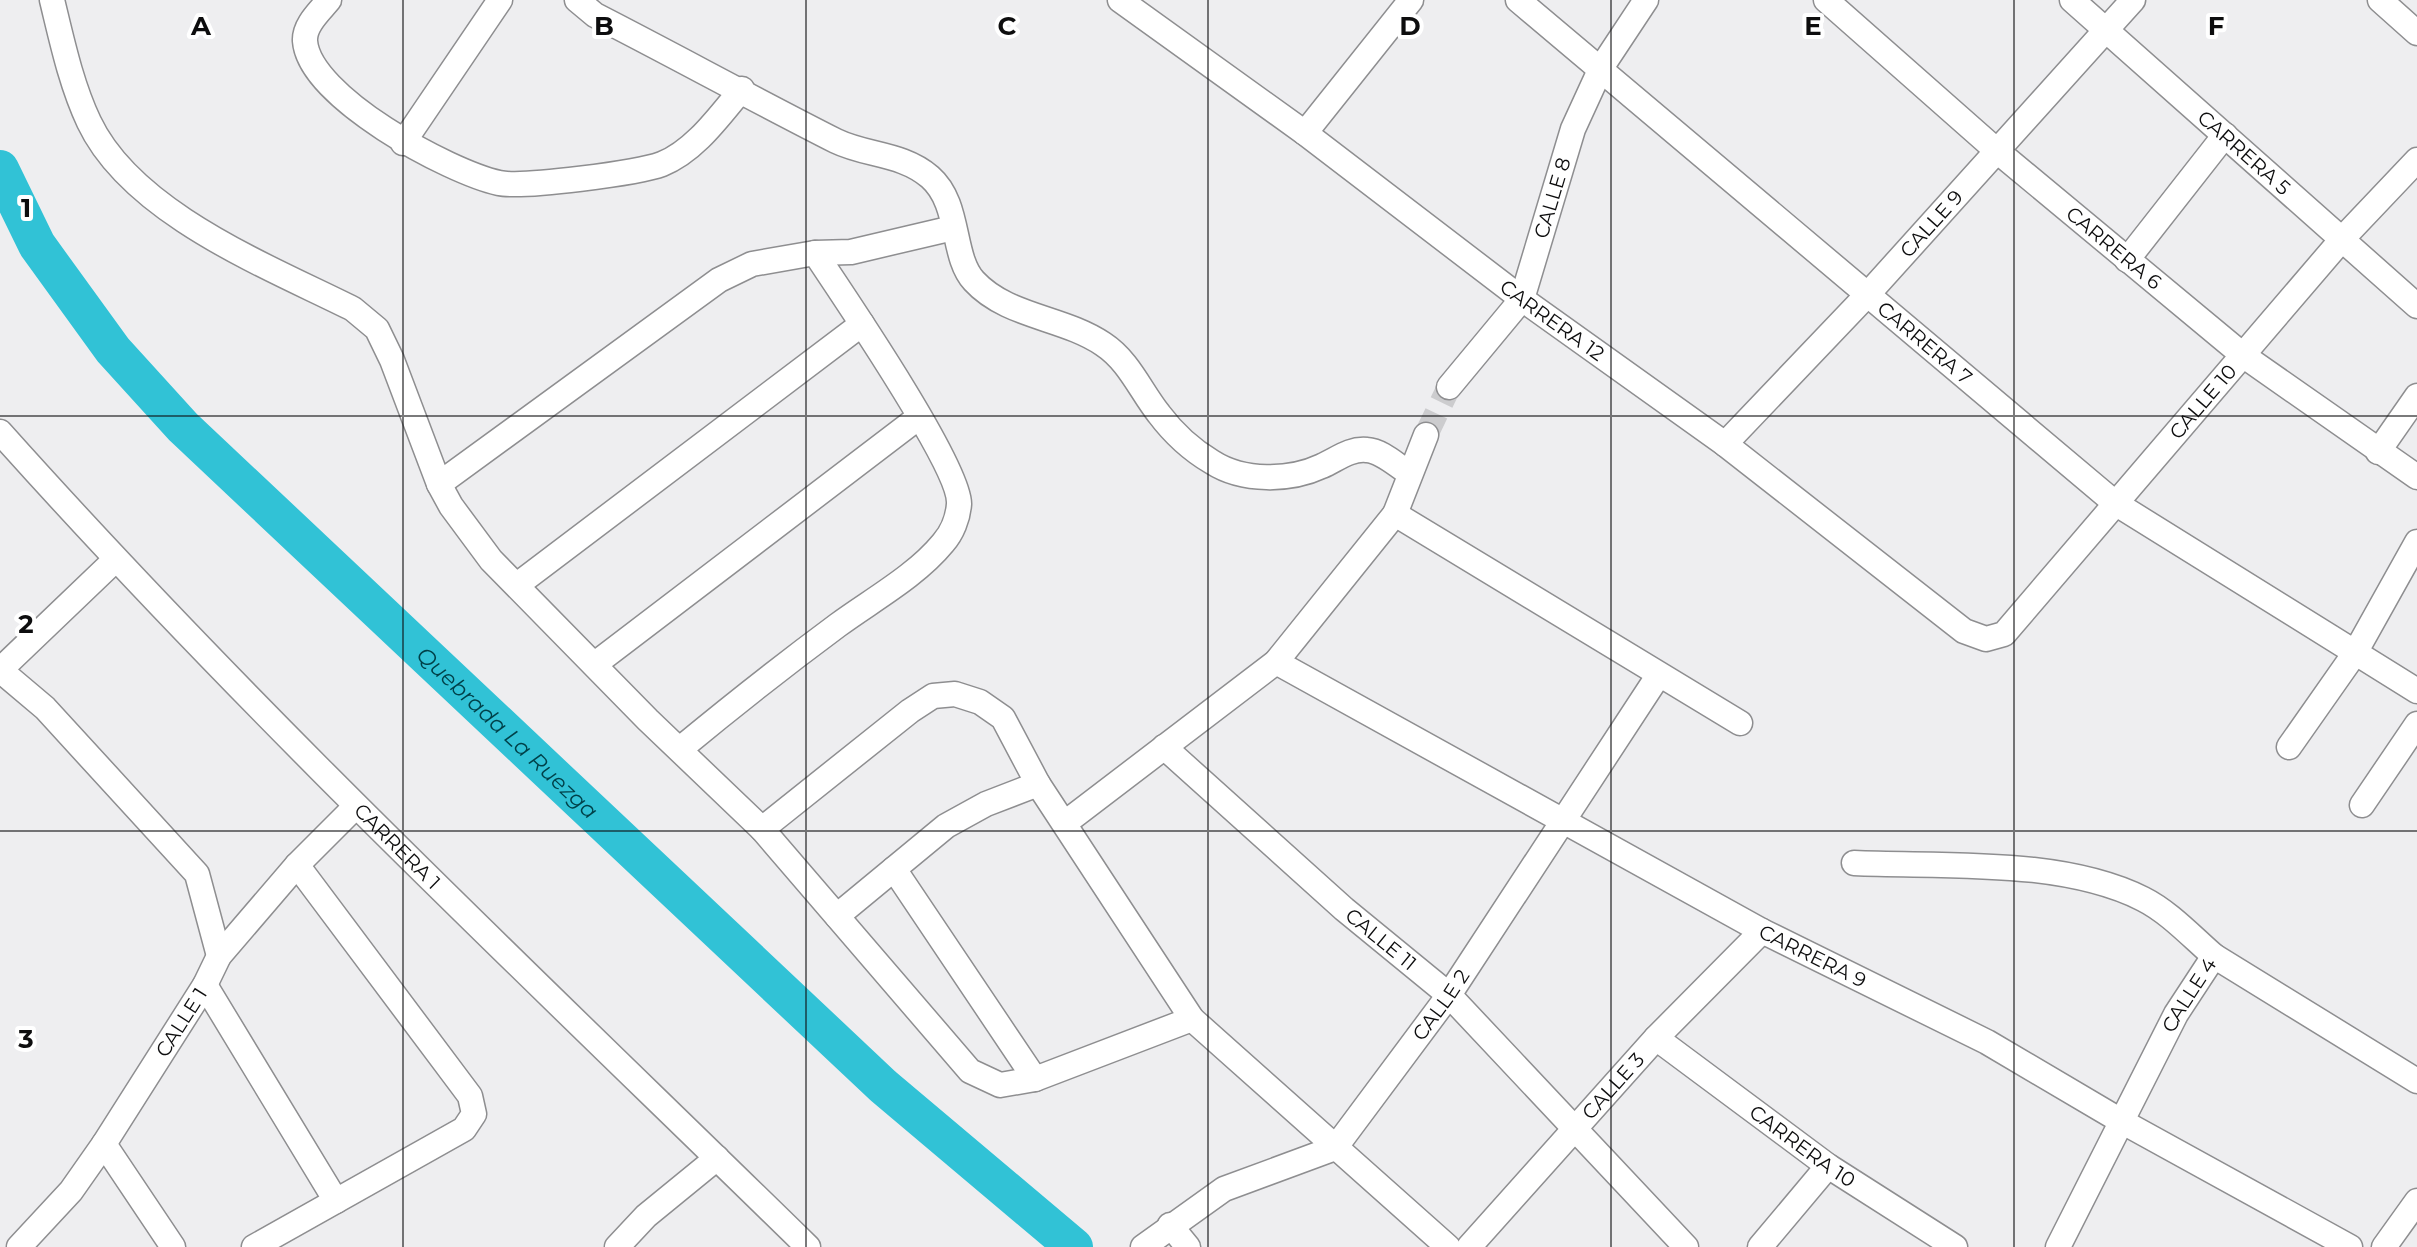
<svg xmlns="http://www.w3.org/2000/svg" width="2417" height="1247" font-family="Montserrat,sans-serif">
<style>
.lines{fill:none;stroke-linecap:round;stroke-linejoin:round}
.river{stroke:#31c2d6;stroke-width:38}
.minor-tunnel{stroke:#ccccce;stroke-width:24;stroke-dasharray:24 12;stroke-linecap:butt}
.minor-casing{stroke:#8e8e90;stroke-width:27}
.minor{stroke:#fff;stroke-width:24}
.grid{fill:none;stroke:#0d0d0e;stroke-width:2;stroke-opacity:0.55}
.labels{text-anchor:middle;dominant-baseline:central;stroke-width:8;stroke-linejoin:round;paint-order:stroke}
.street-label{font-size:20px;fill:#0d0d0e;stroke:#fff}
.water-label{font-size:22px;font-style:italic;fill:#004149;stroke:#fff}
.grid-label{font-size:26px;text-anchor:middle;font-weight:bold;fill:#0d0d0e;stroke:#fff;stroke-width:8;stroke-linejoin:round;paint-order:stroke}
</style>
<rect width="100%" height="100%" fill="#eeeef0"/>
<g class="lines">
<path class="river" id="s1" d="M0,169L37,245L113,350L183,427L883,1086L1074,1247"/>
<path class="minor-tunnel" d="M1426,435L1449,387"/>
<defs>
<g id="minor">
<path d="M52,0C62,41 71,84 89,122C132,213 267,266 353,309L377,329L392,360L439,484L451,506L491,560L648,720L762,829L970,1071L1000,1085L1035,1079L1192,1019"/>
<path d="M329,0C320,11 304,25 305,41C309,97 449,172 499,183C523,188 638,173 662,164C695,151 720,115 742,89"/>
<path d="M577,0L595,15C675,56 755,100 836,141C867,156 902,153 930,177C961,204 951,256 974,281C1007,317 1063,317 1103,344C1129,361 1140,390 1159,414C1174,434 1190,449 1212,462C1243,482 1290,481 1322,466C1336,460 1350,448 1367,450C1382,451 1396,465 1409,473"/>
<path id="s2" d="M1120,0L1305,133L1522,299L1725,444L1964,631L1986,639L2004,634L2343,238L2417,160"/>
<path id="s3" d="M1518,0L2115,503L2417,691"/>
<path id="s4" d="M1826,0L1996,150L2244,356L2417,477"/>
<path id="s5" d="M2072,0L2417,306"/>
<path d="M2380,0L2417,33"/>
<path d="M1305,133L1411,0"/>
<path d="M403,143L500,0"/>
<path d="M2127,260L2225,135"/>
<path id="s6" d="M1449,387L1522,299L1573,129L1601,68L1646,0"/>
<path id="s7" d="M0,432C255,717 534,979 808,1247"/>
<path id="s8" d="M1725,444L1868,294L2133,0"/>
<path d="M2378,452L2417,396"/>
<path d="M439,484L719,280L752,264L815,253L851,252L953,228"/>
<path d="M1395,514L1426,435"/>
<path d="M517,585L862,324"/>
<path id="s9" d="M1276,662L1762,931L1987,1042L2121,1121L2350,1247"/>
<path d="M595,664L919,417"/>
<path d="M0,670L45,708L197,874L219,956"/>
<path d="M0,670L115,560"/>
<path id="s10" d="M1164,747L1344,909L1449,995L1686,1247"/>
<path d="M2289,747L2355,653L2417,542"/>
<path d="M680,749C732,706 784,665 838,625C872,600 916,576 943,543C952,533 958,518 959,504C961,468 841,292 815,253"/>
<path d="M2362,805L2417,724"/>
<path d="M1065,823L1276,662L1395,514L1740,723"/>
<path d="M762,829L910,711L933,696L955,694L980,702L1003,718L1038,784L1192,1019L1448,1247"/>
<path d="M1854,863C1943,867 2062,858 2143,899C2169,912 2192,937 2214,956"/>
<path d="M894,869L1035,1079"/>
<path d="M837,916L946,826L986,804L1038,784"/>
<path d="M205,985L336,1201"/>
<path id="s11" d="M1656,1038L1828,1166L1955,1247"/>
<path d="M104,1144L173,1247"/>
<path d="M1170,1225L1188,1247"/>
<path id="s12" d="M19,1247L71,1191L104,1144L205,985L219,956L297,865L356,806"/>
<path d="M254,1247L464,1129L474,1114L470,1096L297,865"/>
<path d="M617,1247L646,1216L717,1158"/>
<path id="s13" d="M1143,1247L1224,1189L1335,1148L1449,995L1658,676"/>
<path id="s14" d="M1469,1247L1656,1038L1762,931"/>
<path d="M1760,1247L1828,1166"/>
<path id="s15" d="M2058,1247L2176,1014L2214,956L2417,1081"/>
<path d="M2384,1247L2417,1201"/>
</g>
</defs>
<use href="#minor" class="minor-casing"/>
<use href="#minor" class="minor"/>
</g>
<path class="grid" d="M403,0V1247M806,0V1247M1208,0V1247M1611,0V1247M2014,0V1247M0,416H2417M0,831H2417"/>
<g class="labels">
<g class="street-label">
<text stroke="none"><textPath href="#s5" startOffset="230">CARRERA 5</textPath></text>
<text stroke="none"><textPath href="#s6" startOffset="220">CALLE 8</textPath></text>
<text stroke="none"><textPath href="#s8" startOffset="302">CALLE 9</textPath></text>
<text stroke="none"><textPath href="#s4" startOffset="380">CARRERA 6</textPath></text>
<text stroke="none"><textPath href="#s2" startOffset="538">CARRERA 12</textPath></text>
<text stroke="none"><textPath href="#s3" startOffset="532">CARRERA 7</textPath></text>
<text stroke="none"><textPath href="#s2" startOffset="1402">CALLE 10</textPath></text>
<text stroke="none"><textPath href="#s7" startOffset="574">CARRERA 1</textPath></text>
<text stroke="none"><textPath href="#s10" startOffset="290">CALLE 11</textPath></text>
<text stroke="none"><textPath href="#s9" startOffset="612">CARRERA 9</textPath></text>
<text stroke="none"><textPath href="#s15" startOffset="284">CALLE 4</textPath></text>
<text stroke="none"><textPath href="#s13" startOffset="396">CALLE 2</textPath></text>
<text stroke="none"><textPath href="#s12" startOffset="278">CALLE 1</textPath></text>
<text stroke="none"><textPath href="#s14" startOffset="216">CALLE 3</textPath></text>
<text stroke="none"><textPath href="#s11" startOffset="182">CARRERA 10</textPath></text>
</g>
<g class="water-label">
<text stroke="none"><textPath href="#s1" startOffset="764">Quebrada La Ruezga</textPath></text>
</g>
</g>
<g class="grid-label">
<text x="201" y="35">A</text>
<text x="604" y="35">B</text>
<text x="1007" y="35">C</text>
<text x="1410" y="35">D</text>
<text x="1813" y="35">E</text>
<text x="2216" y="35">F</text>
<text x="26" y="217">1</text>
<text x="26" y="633">2</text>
<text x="26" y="1048">3</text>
</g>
</svg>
